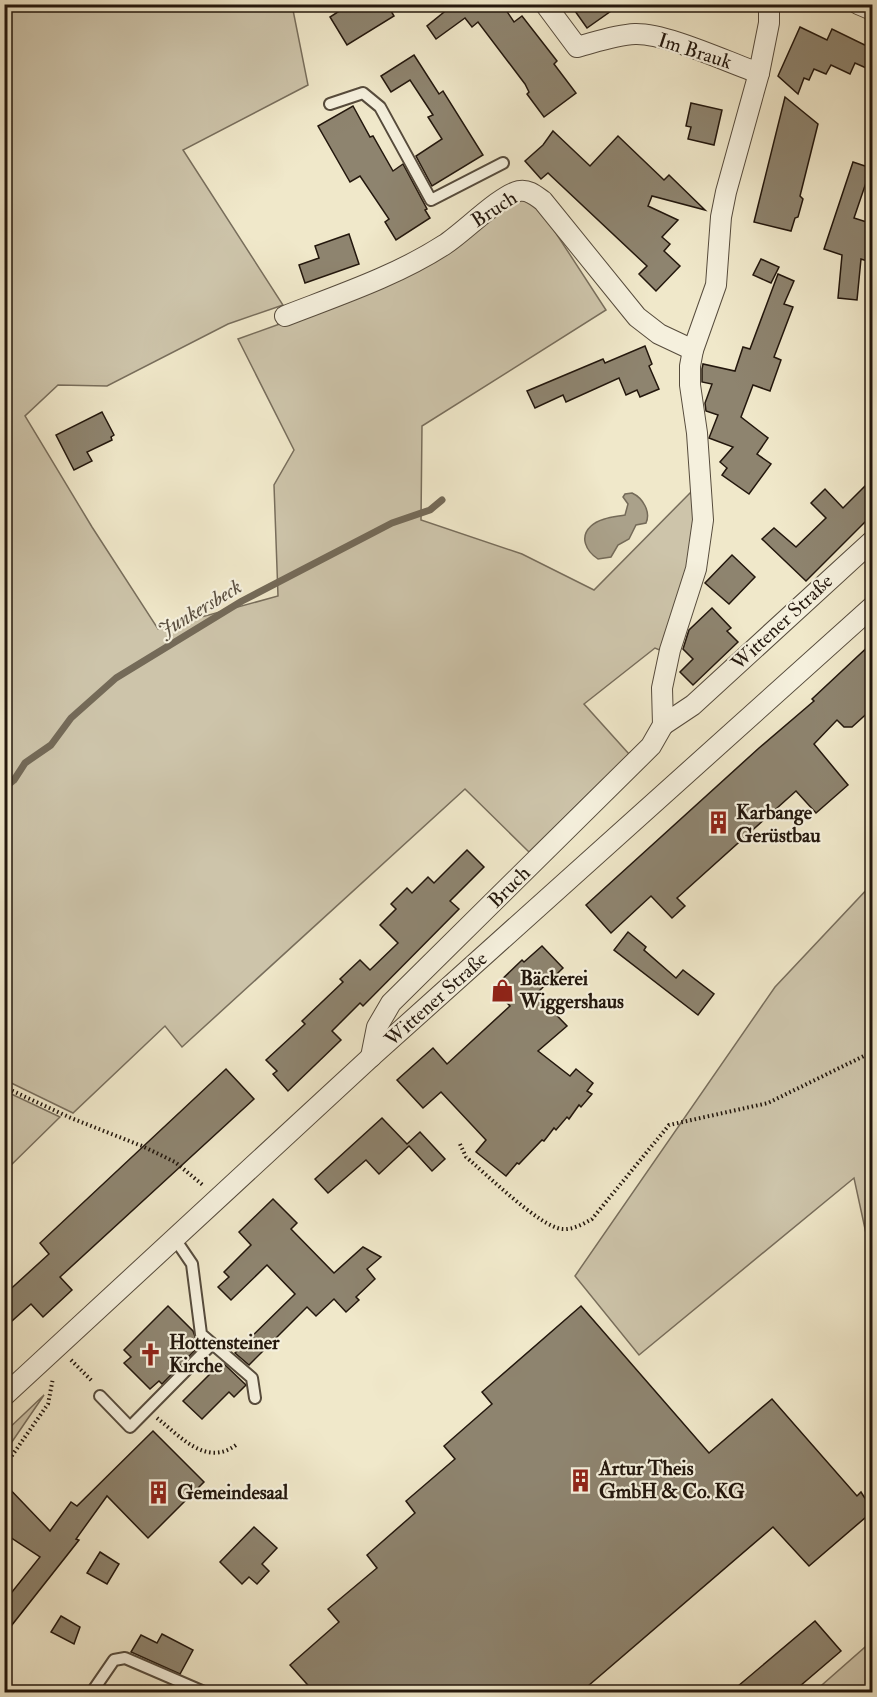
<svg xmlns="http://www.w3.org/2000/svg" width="877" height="1697" font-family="'IM FELL Double Pica',serif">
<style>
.green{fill:#cdc4aa;stroke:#786e5c;stroke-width:1.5}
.water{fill:#aaa18a;stroke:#746a58;stroke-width:1.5}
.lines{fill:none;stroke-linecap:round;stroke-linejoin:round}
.stream{stroke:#746a58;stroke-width:7}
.building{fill:#8e846f;stroke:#23170d;stroke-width:1.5}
.service-casing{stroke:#564b3c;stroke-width:14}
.minor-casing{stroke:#564b3c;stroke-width:22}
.path{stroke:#23170d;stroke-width:4;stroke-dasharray:1.5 3;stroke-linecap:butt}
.service{stroke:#f5f0dd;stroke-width:10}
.minor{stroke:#f5f0dd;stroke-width:20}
.labels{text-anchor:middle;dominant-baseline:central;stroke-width:4.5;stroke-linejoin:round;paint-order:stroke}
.street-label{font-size:20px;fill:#23170d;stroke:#f5f0dd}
.poi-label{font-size:20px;font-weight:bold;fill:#23170d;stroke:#f5f0dd;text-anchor:start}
.water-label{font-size:21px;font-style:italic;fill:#594e3f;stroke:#f5f0dd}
</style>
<rect width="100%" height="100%" fill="#f0e8ca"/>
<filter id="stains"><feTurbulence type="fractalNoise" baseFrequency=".00333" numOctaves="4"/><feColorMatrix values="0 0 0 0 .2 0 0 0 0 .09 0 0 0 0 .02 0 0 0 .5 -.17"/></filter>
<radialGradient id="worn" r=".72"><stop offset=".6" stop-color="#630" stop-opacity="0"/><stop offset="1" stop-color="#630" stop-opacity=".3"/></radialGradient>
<g class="green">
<path d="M4,5H292L308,85L183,150L283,305L228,324L107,386L58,385L25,416L92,527L158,629L278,596L274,485L294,450L238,339L288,321L518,199H526L535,205L548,221L606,310L422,426L421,520L522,554L594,590L693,490L694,528L690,558L662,651L655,648L584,704L629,754L529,852L465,789L182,1047L165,1026L73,1113L5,1080Z"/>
<path d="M872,884V1261L854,1178L639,1355L575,1276L775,987Z"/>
<path d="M5,1091L60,1117L5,1171Z"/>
<path d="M44,1395L5,1452V1432Z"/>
<path d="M872,1641V1692H814Z"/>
</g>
<path class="water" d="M632,493C643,498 651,512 646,523L636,525L629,539L618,545L611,557L598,559C586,551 579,537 591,526C599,518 615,517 625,515L628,504L623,497L625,494Z"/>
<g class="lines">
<path class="stream" d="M4,788L14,780L25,763L51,745L71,718L116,678L242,601L392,523L430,510L442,500"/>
</g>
<g class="building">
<path d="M350,4H387L394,16L347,45L330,17Z"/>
<path d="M454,4H502L514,22L522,16L557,61L554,64L576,93L544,117L527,94L529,92L525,84L478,22L472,27L465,18L436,39L427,26Z"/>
<path d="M570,4H621L587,28Z"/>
<path d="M800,27L827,40L832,29L873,49V71L855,63L850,74L831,65L826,74L814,69L809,80L804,78L798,94L778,76Z"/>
<path d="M414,55L439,94L443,91L483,155L432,186L416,156L442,139L428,117L433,115L410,80L391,92L381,76Z"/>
<path d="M785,97L818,124L800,196L803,199L798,217L795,218L791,231L754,222Z"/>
<path d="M691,103L722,110L714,145L688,139L691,127L686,126Z"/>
<path d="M353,106L370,137L373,136L393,171L403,164L427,209L425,210L430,218L396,240L385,222L389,219L360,176L350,182L318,126Z"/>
<path d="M553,131L590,166L618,136L664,180L669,175L705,210L652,196L648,206L678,220L662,237L670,244L664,251L680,266L656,291L639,274L647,266L548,173L541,179L525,161L543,145Z"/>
<path d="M853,162L871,168L854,218L873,224V263L861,259L857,300L838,298L842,255L824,249Z"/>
<path d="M349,234L359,264L305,283L299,265L319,258L315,246Z"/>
<path d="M761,259L779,267L771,283L753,275Z"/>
<path d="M778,274L794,281L784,304L793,307L774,357L781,360L770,391L753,385L741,417L768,438L757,454L771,464L749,494L722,475L727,468L720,462L733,447L709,438L718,415L706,411L705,403L712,384L702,382V369L703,364L735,371L743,347L750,349Z"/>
<path d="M645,346L652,364L649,366L659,389L640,397L637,390L626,395L619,378L566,402L563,395L535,408L527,391L603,359L605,363Z"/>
<path d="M102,412L114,435L111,437L112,440L87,452L92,461L74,470L56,435Z"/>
<path d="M873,478V514L806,581L762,539L774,528L796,547L826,518L811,503L825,489L843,508Z"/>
<path d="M732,555L755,577L729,604L705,583Z"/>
<path d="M712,608L731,628L727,631L738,642L693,685L680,672L693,659L683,649L689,630Z"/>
<path d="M873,642V708L852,727H844L837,720L814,744L848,785L816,813L796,791L677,898L685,906L672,918L651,896L611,933L586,905L759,748L814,701L812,699Z"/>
<path d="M467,850L484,867L450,901L459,909L363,1006L360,1003L332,1031L341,1040L288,1091L273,1074L277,1071L266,1060L305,1024L302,1021L343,982L340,979L360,960L370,970L398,943L380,925L396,909L391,904L407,888L412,893L428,877L434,883Z"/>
<path d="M628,932L646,947L644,950L676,978L683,970L714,994L698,1015L614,950Z"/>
<path d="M542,946L563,968L536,994L567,1026L538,1051L570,1076L576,1069L593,1083L587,1091L592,1094L581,1107L579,1105L569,1119L567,1117L556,1130L554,1128L544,1141L542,1140L519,1164L517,1163L506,1176L476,1152L486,1140L441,1092L423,1108L397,1080L433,1048L447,1064L510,1006L493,988L522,960L524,962Z"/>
<path d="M226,1069L254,1099L60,1277L72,1290L43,1317L31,1304L4,1328V1295L49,1254L40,1243Z"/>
<path d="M382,1118L407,1144L420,1132L445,1159L432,1171L409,1146L379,1174L366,1160L328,1193L315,1179Z"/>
<path d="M273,1199L297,1223L291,1229L334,1273L363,1247L381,1257L367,1269L375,1279L356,1297L359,1300L346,1312L334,1299L316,1316L307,1307L249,1365L235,1353L295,1294L267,1265L231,1300L218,1287L229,1277L224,1272L251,1245L239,1232Z"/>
<path d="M168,1306L193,1331L196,1339L201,1344L162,1384L159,1381L150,1389L124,1363L131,1357L124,1350Z"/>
<path d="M581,1306L709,1453L772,1399L857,1496L861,1492L873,1511L809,1566L773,1527L581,1692H314L290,1665L339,1622L328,1609L377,1568L367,1555L415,1513L406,1501L455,1459L444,1446L492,1404L482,1392Z"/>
<path d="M222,1362L246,1385L234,1397L229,1392L202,1419L183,1401Z"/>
<path d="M153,1431L204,1482L148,1538L107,1496L76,1539L79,1540L4,1635V1602L40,1557L4,1533V1483L50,1531L71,1502L77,1506Z"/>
<path d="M254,1527L277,1548L262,1564L269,1571L257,1584L249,1577L242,1584L220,1562Z"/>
<path d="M100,1552L119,1564L107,1584L87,1573Z"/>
<path d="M61,1616L80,1627L74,1644L51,1632Z"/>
<path d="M815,1621L841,1651L793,1692H731Z"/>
<path d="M162,1634L193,1650L180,1674L131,1652L141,1635L157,1643Z"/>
</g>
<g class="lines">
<defs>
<g id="service">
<path d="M330,104L363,93L380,107L431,200L503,163"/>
<path d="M175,1239L192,1264L201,1334L252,1378L255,1398"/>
<path d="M100,1396L130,1427L212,1344"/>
<path d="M92,1692L114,1660L125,1658L204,1692"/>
</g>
<g id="minor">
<path d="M545,4L577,47C596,42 615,35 635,34C666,33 727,62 759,73"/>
<path d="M858,4L872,10"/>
<path d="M285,316C339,295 396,276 444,245C463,233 500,195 519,191C529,189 536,196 543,201L637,317L659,334L693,350"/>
<path d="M663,725L693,705L872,541"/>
<path d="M371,1057L377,1027L391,1003L651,746L663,725L662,688L670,650L696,569L703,520L697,433L690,385V366L693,350L716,285L721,217L726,192L759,73L769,23V4"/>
<path d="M4,1396L371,1057L872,607"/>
</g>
</defs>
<use href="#service" class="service-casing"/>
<use href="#minor" class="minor-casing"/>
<g class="path">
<path d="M4,1087L71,1118L142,1146L175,1162L204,1186"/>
<path d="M460,1144L466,1157C485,1173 540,1227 562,1229C573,1230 583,1224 592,1219L669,1125L768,1103L872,1052"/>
<path d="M71,1360L93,1382"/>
<path d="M157,1418C181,1437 206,1467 236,1445"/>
<path d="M4,1467L48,1404L53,1378"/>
</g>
<use href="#service" class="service"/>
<use href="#minor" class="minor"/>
</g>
<defs>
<symbol id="building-bare" viewBox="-9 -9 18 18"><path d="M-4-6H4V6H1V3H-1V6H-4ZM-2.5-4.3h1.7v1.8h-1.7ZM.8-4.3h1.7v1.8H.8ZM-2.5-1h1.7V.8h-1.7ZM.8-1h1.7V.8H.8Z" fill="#8f2418" stroke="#f5f0dd" stroke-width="2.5" paint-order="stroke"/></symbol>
<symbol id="shop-bare" viewBox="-9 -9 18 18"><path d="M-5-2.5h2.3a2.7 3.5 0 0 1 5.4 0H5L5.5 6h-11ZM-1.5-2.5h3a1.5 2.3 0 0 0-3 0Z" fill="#8f2418" stroke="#f5f0dd" stroke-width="2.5" paint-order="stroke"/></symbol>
<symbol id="church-bare" viewBox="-9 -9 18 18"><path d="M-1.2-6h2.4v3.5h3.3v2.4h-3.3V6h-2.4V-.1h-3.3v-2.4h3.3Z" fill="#8f2418" stroke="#f5f0dd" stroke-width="2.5" paint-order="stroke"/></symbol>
</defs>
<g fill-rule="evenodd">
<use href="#building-bare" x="702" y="806" width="33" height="33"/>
<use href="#shop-bare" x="486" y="974" width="33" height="33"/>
<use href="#church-bare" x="134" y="1338" width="33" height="33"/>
<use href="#building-bare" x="564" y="1464" width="33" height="33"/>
<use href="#building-bare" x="142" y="1476" width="33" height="33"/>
</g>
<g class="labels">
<g class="street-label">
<text transform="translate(695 51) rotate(18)">Im Brauk</text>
<text transform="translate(494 209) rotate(-33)">Bruch</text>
<text transform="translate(782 622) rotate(-43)">Wittener Straße</text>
<text transform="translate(509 887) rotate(-45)">Bruch</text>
<text transform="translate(436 999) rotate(-42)">Wittener Straße</text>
</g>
<g class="poi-label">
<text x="736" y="812">Karbange<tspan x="736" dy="23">Gerüstbau</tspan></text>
<text x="520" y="978">Bäckerei<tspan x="520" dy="23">Wiggershaus</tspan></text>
<text x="169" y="1342">Hottensteiner<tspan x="169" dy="23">Kirche</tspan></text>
<text x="599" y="1468">Artur Theis<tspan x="599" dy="23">GmbH &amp; Co. KG</tspan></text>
<text x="177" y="1492">Gemeindesaal</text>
</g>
<g class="water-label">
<text transform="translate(200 609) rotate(-31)">Junkersbeck</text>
</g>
</g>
<rect width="877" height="1697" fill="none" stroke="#f0e8ca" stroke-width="24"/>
<rect x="6" y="6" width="865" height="1685" fill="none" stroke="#23170d" stroke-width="3"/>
<rect x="12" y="12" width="853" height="1673" fill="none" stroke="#23170d" stroke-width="1.5"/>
<rect width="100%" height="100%" filter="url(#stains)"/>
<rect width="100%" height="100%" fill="url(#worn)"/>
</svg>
